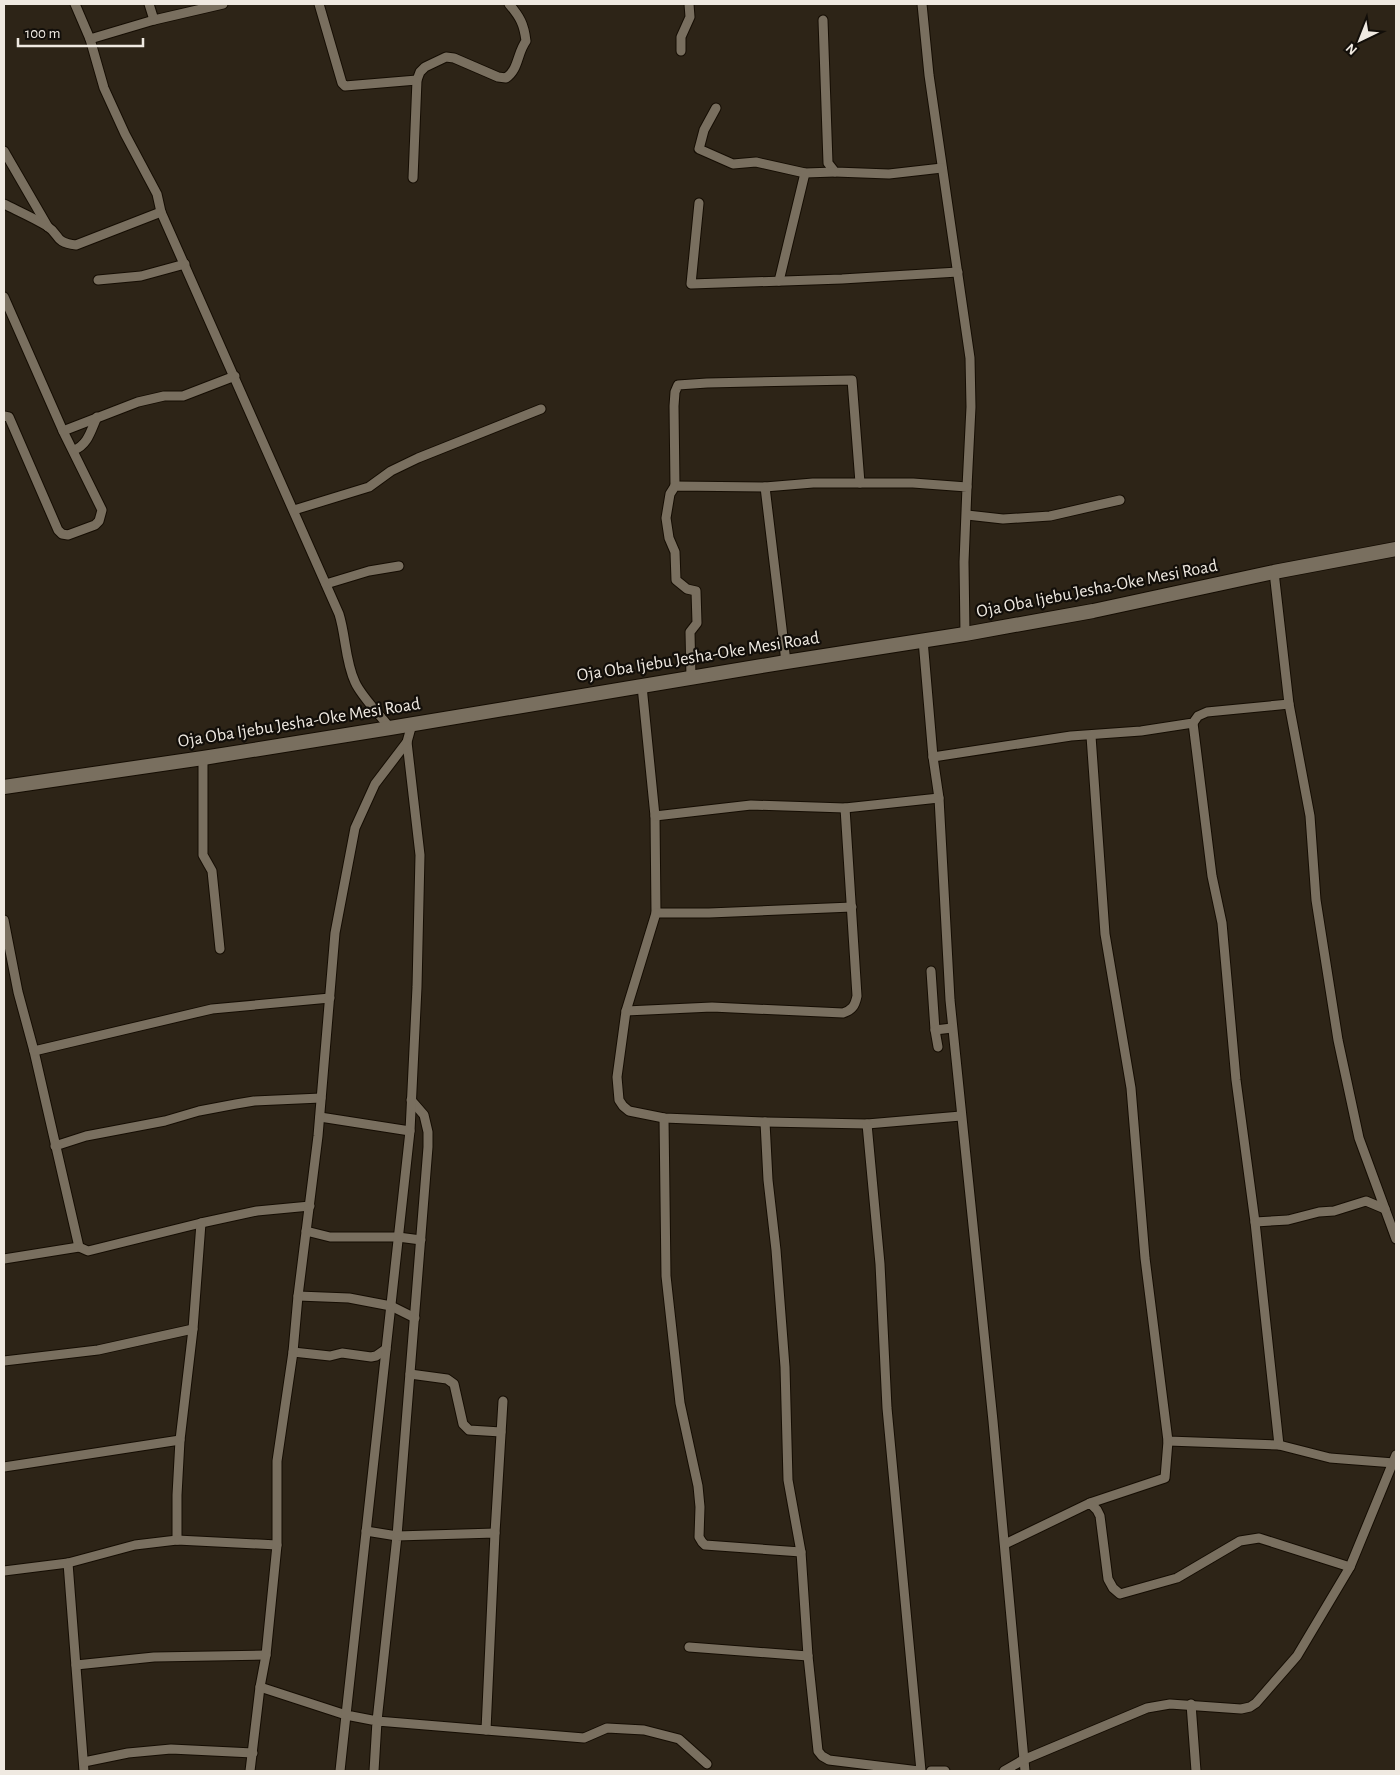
<svg xmlns="http://www.w3.org/2000/svg" width="1400" height="1775" font-family="'Alegreya Sans',sans-serif">
<style>
.lines{fill:none;stroke-linecap:round;stroke-linejoin:round}
.street-casing{stroke:#150d03;stroke-width:11}
.secondary-casing{stroke:#150d03;stroke-width:16}
.street{stroke:#796f5f;stroke-width:9}
.secondary{stroke:#796f5f;stroke-width:14}
.labels{text-anchor:middle;dominant-baseline:central;stroke-width:4.5;stroke-linejoin:round;paint-order:stroke}
.street-label{font-size:18px;fill:#efe9e1;stroke:#120e09}
</style>
<rect width="100%" height="100%" fill="#2d2417"/>
<g class="lines">
<defs>
<g id="street">
<path d="M75,4L90,39L104,88L125,134L157,194L161,212L339,614C346,636 345,661 355,682C361,696 380,715 390,728"/>
<path d="M149,4L154,20"/>
<path d="M319,4L342,83L345,86L417,80"/>
<path d="M922,4L929,75L970,358L971,407L967,487"/>
<path d="M823,20L828,163L835,172L889,174L942,168"/>
<path d="M90,39L154,20L223,4"/>
<path d="M681,51V37L690,17L689,4"/>
<path d="M716,108L704,130L699,149L733,164L756,162L805,173L835,172"/>
<path d="M4,151L48,227"/>
<path d="M413,178L417,80L420,72L425,67L446,57L454,58L498,77L506,78C519,69 517,53 526,41C524,24 520,17 509,4"/>
<path d="M699,203L691,284L842,279L958,272"/>
<path d="M4,204C18,211 34,218 47,226C61,235 53,242 76,245L161,212"/>
<path d="M98,280L141,276L185,264"/>
<path d="M779,281L805,173"/>
<path d="M4,297L63,431L102,510L99,521L95,525L68,535L62,534L58,530L9,417L4,416"/>
<path d="M63,431L138,402L164,396H183L235,376"/>
<path d="M74,450C88,445 91,430 97,417"/>
<path d="M675,486L674,406L675,392L678,385L707,383L852,380L860,483"/>
<path d="M765,487L786,662"/>
<path d="M294,510L369,487L391,471L418,458L541,409"/>
<path d="M967,515L1003,519L1050,516L1120,500"/>
<path d="M1274,572L1289,704L1310,816L1316,900L1338,1040L1359,1138L1396,1239"/>
<path d="M326,584L369,571L399,566"/>
<path d="M923,640L933,757L939,798L950,1000L993,1421L1025,1771"/>
<path d="M691,678L690,632L697,623L696,591L687,589L676,580L675,552L669,538L666,518L670,494L675,486L765,487L813,483H913L967,487L964,562L965,634"/>
<path d="M642,686L655,816L656,913L626,1011L617,1077L619,1100L623,1106L629,1111L664,1118L765,1122L867,1124L961,1116"/>
<path d="M1091,736L1105,934L1131,1088L1145,1258L1168,1441L1279,1445L1255,1222L1236,1080L1222,923L1212,876L1193,723"/>
<path d="M933,757L1071,736L1141,731L1193,723L1198,716L1207,712L1289,704"/>
<path d="M203,758V855L212,871L220,949"/>
<path d="M655,816L751,805L845,808L939,798"/>
<path d="M656,913H709L852,907"/>
<path d="M4,920L18,992L34,1051L79,1247"/>
<path d="M931,971L935,1030"/>
<path d="M626,1011L712,1007L843,1013C852,1010 855,1006 857,996L845,808"/>
<path d="M938,1047L935,1030L952,1028"/>
<path d="M34,1051L212,1009L330,998"/>
<path d="M320,1117L410,1131"/>
<path d="M664,1118L666,1276L680,1403L698,1486L700,1507L699,1537L702,1542L705,1545L801,1552L808,1656L818,1751L822,1756L829,1760L919,1771"/>
<path d="M765,1122L768,1180L776,1250L785,1367L788,1480L801,1552"/>
<path d="M867,1124L880,1264L887,1408L921,1771"/>
<path d="M55,1146L86,1136L165,1121L199,1111L236,1104L254,1101L321,1098"/>
<path d="M1255,1222L1288,1220L1319,1212L1334,1211L1366,1201L1385,1209"/>
<path d="M306,1231L330,1237H398L421,1240"/>
<path d="M4,1259L79,1247L88,1251L201,1223L257,1211L310,1206"/>
<path d="M298,1296L349,1298L391,1306L415,1318"/>
<path d="M293,1352L330,1356L342,1353L371,1357L376,1356L386,1349"/>
<path d="M4,1361L98,1350L193,1329"/>
<path d="M410,1374L447,1379L454,1384L463,1424L469,1430L501,1432"/>
<path d="M1279,1445L1330,1458L1394,1463"/>
<path d="M4,1467L180,1440"/>
<path d="M1090,1503L1165,1478L1168,1441"/>
<path d="M366,1531L397,1536L428,1147V1132L424,1115L411,1100"/>
<path d="M495,1533L503,1401"/>
<path d="M177,1540V1495L180,1440L193,1329L201,1223"/>
<path d="M1005,1544L1090,1503L1097,1510L1100,1516L1108,1579L1113,1588L1120,1594L1177,1578L1240,1541L1259,1538L1350,1567"/>
<path d="M68,1563L84,1771"/>
<path d="M4,1571L68,1563L135,1545L177,1540L277,1545"/>
<path d="M689,1647L808,1656"/>
<path d="M76,1665L154,1657L266,1655"/>
<path d="M260,1687L346,1715L340,1771"/>
<path d="M1191,1704L1196,1771"/>
<path d="M486,1730L584,1738L607,1728L644,1730L679,1739L707,1764"/>
<path d="M84,1762L128,1753L171,1749L253,1753"/>
<path d="M250,1771L260,1687L266,1655L277,1545V1461L293,1352L298,1296L318,1136L335,933L355,828L375,784L407,742L412,724"/>
<path d="M374,1771L377,1721L397,1536L495,1533L486,1730L377,1721L346,1715L410,1131L417,987L420,855L407,742"/>
<path d="M931,1771H945"/>
<path d="M1004,1771L1023,1760L1147,1708L1170,1704L1241,1709L1250,1707L1256,1703L1297,1656L1350,1567L1396,1455"/>
</g>
<path id="secondary" d="M4,787L203,758L390,728L786,662L965,634L1093,611L1274,572L1396,549"/>
</defs>
<use href="#street" class="street-casing"/>
<use href="#secondary" class="secondary-casing"/>
<use href="#street" class="street"/>
<use href="#secondary" class="secondary"/>
</g>
<g class="labels">
<g class="street-label">
<text transform="translate(1097 589) rotate(-11)">Oja Oba Ijebu Jesha-Oke Mesi Road</text>
<text transform="translate(698 657) rotate(-9)">Oja Oba Ijebu Jesha-Oke Mesi Road</text>
<text transform="translate(299 723) rotate(-9)">Oja Oba Ijebu Jesha-Oke Mesi Road</text>
</g>
</g>
<rect width="1400" height="1775" fill="none" stroke="#efe9e1" stroke-width="10"/>
<g transform="translate(1360 40) rotate(223)" stroke="#120e09" stroke-width="4" paint-order="stroke">
<path d="M0-4L9 19L0 12L-9 19Z" fill="#efe9e1"/>
<text y="-8" font-size="14" font-weight="bold" text-anchor="middle" fill="#efe9e1">N</text>
</g>
<path d="M18 38v8h125v-8" fill="none" stroke="#efe9e1" stroke-width="2.5"/>
<text x="25" y="38" font-size="15" fill="#efe9e1" stroke="#120e09" stroke-width="4" paint-order="stroke">100 m</text>
</svg>
